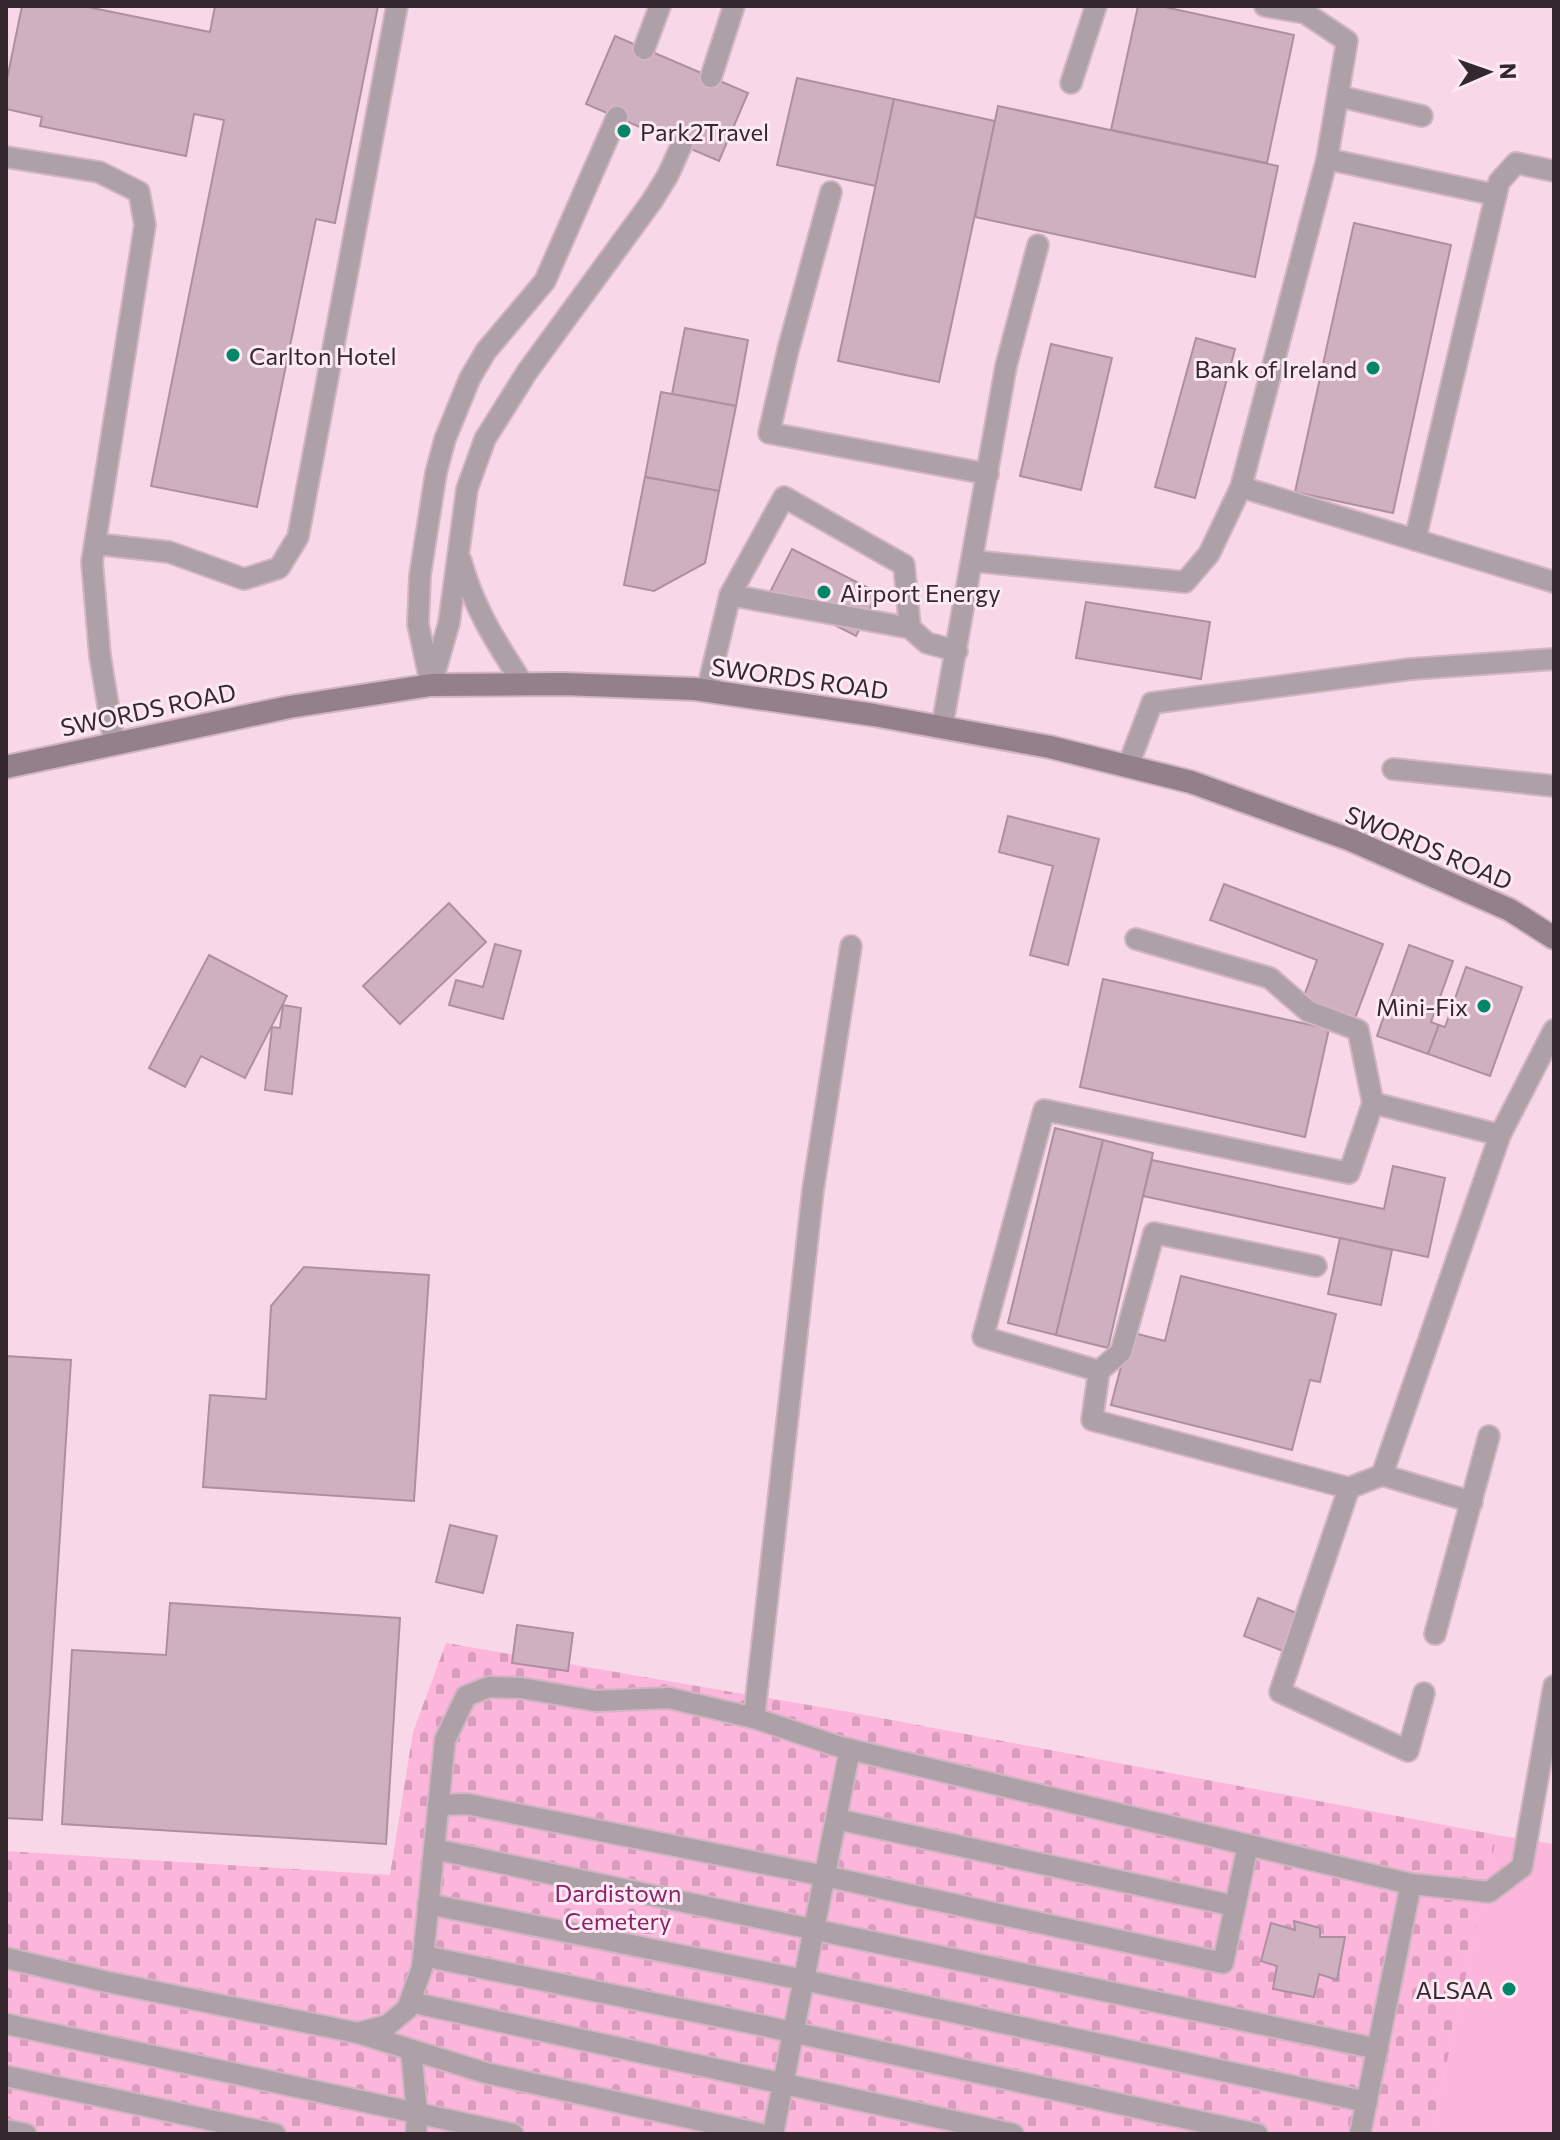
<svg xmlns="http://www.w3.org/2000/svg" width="1560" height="2140" font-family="Commissioner,sans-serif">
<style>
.grass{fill:#fcb5db}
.cemetery{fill:url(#cemetery-stones)}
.building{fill:#cfb0c0;stroke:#ad909f;stroke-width:2}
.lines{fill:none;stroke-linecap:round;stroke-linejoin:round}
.service-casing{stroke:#d1b5c3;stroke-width:24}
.secondary-casing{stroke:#d1b5c3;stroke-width:26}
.service{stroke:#aea0a7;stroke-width:20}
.secondary{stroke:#93808a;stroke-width:22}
.poi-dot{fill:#01866a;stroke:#fde9f3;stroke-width:3}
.labels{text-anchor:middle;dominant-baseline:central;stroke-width:6;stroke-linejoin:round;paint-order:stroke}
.poi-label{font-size:24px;fill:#34282e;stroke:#fde9f3;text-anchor:start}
.street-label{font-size:24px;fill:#34282e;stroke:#fde9f3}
.park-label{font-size:24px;fill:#8a2365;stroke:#fde9f3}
</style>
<defs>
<pattern id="cemetery-stones" width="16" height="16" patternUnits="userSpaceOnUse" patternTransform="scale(2)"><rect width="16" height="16" fill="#fcb5db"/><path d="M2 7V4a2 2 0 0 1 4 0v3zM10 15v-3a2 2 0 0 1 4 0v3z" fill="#d99cbc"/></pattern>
</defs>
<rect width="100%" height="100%" fill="#f8d8e8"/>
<path class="grass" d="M1497,1835L1554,1844V2134H1431Z"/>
<path class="cemetery" d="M446,1643L855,1713L1497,1835L1431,2134H6V1851L390,1875L413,1732Z"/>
<g class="building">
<path d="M22,6H83L210,32L215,6H378L335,223L316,219L257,507L151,486L224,120L194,114L186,156L40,126L42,117L6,109V84Z"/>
<path d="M1138,6H1160L1294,35L1267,163L1111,130Z"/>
<path d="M615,36L748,93L719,161L586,104Z"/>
<path d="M797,78L894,99L876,186L777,165Z"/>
<path d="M894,99L995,121L939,382L838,361Z"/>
<path d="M998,106L1278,166L1255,277L975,217Z"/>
<path d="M1354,223L1451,245L1393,513L1295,492Z"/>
<path d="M685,328L748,340L736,406L672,394Z"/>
<path d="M1196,338L1235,349L1195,498L1155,487Z"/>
<path d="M1051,344L1112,358L1081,490L1020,476Z"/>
<path d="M661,392L736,406L719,491L645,477Z"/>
<path d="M645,477L719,491L705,563L654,591L624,585Z"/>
<path d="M792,549L878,593L856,636L770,592Z"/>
<path d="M1086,602L1210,622L1201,679L1076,658Z"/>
<path d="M1008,816L1099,839L1068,965L1030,955L1053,866L999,852Z"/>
<path d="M1224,884L1383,944L1354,1021L1302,1002L1317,960L1210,920Z"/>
<path d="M449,903L486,942L400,1024L363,986Z"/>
<path d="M495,944L521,951L503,1019L449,1005L456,980L483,987Z"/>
<path d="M1409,945L1453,961L1431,1022L1439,1025L1428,1054L1377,1036Z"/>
<path d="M209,955L287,996L245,1078L201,1056L185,1087L149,1068Z"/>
<path d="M1466,967L1522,987L1490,1076L1428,1054L1439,1025L1445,1027Z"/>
<path d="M1103,979L1329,1029L1305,1137L1080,1087Z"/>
<path d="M283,1005L301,1008L292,1094L265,1090L272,1027L280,1028Z"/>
<path d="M1055,1128L1103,1140L1056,1335L1008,1323Z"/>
<path d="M1103,1140L1153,1153L1108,1348L1056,1335Z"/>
<path d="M1152,1160L1384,1209L1393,1166L1445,1178L1428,1257L1143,1196Z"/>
<path d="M1340,1238L1392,1250L1381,1305L1328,1294Z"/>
<path d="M304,1267L429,1275L414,1501L203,1487L210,1395L266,1399L271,1306Z"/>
<path d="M1181,1276L1336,1314L1320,1382L1310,1380L1292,1450L1111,1405L1130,1332L1165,1341Z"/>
<path d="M6,1356L71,1360L42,1820L6,1818Z"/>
<path d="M450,1525L497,1536L483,1593L436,1582Z"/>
<path d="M1258,1598L1297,1613L1283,1651L1244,1636Z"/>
<path d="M170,1603L400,1618L386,1844L62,1824L72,1650L166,1655Z"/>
<path d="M517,1625L573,1633L568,1671L512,1663Z"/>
<path d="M1294,1921L1320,1928V1937H1345L1337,1980L1319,1974L1314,1997L1273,1989L1277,1966L1261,1961L1271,1923L1295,1930Z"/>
</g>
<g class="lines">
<defs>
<g id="service">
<path d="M644,49L660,6"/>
<path d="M711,77L734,6"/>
<path d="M1071,83L1096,6"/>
<path d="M1338,96L1422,116"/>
<path d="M6,157L99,172L139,192L145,225L92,562L100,656L114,742"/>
<path d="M1327,159L1496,195"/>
<path d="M831,192L788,350L769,433L988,474"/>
<path d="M1241,487L1554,582"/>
<path d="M1415,540L1499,182L1516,163L1554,171"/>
<path d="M96,544L169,552L244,579L279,568L298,537L397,6"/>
<path d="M461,561C474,609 496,642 523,684"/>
<path d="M973,561L1185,582L1209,554L1241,487L1327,159L1347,41L1305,13L1265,6"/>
<path d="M730,595L784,497L904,565L910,628"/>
<path d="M432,682L449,623L467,489L485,439L527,372L652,201L668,175L682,144"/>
<path d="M431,685L418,624L420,575L436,473L445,439L470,378L486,351L545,281L617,117"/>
<path d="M707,691L730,595L910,628L927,643L957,651"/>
<path d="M942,727L1006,366L1038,245"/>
<path d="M1128,766L1152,703L1411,669L1554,659"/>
<path d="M1393,769L1554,786"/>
<path d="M1136,939L1270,978L1308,1011L1358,1030L1373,1103"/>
<path d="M851,946L813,1190L754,1718L840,1747L1411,1884L1489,1892L1522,1867L1554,1686"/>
<path d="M1500,1135L1373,1103L1349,1173L1044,1110L983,1337L1099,1371L1092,1420L1349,1488L1382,1475L1500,1135L1554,1030"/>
<path d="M1099,1371L1121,1352L1154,1233L1316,1266"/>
<path d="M1382,1475L1472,1502"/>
<path d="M1349,1488L1280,1692L1408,1751L1424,1693"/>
<path d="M1435,1634L1489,1436"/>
<path d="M438,1805L467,1804L825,1876L1223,1963L1248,1845"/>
<path d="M836,1819L1235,1906"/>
<path d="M434,1849L1378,2049"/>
<path d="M428,1904L804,1980L1367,2102"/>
<path d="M424,1956L755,2024L1257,2134"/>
<path d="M6,1958L103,1981L358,2033L388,2025L407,2009L422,1968L445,1740L466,1696L489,1687L521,1688L596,1701L669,1698L754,1718"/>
<path d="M410,2002L1013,2134"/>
<path d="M6,2024L513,2134"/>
<path d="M358,2033L486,2073L761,2134"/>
<path d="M411,2050L417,2113L416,2134"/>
<path d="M6,2076L275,2134"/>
<path d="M6,2130L26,2134"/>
<path d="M773,2134L850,1749"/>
<path d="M1360,2134L1411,1884"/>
</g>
<path id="secondary" d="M6,767L289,707L431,685L563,684L695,689L874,715L1050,747L1191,782L1351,840L1510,910L1554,938"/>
</defs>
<use href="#service" class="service-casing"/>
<use href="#secondary" class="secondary-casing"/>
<use href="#service" class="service"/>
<use href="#secondary" class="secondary"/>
</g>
<g class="poi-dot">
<circle cx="624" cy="131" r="8"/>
<circle cx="233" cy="355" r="8"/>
<circle cx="1373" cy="368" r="8"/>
<circle cx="824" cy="592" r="8"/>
<circle cx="1484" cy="1006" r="8"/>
<circle cx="1509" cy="1989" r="8"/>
</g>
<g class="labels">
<g class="poi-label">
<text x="640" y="131">Park2Travel</text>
<text x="249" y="355">Carlton Hotel</text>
<text x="1357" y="368" text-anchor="end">Bank of Ireland</text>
<text x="840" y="592">Airport Energy</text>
<text x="1468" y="1006" text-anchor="end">Mini-Fix</text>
<text x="1493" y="1989" text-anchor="end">ALSAA</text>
</g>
<g class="street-label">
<text transform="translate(800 678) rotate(8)">SWORDS ROAD</text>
<text transform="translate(148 709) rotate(-12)">SWORDS ROAD</text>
<text transform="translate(1429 847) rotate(23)">SWORDS ROAD</text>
</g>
<g class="park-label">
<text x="618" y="1892">Dardistown<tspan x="618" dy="28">Cemetery</tspan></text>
</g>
</g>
<rect width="1560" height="2140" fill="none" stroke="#34282e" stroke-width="16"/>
<g transform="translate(1488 72) rotate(88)" stroke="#fde9f3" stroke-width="6" paint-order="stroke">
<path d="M0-6L14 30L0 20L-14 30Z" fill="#34282e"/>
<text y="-12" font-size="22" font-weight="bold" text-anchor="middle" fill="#34282e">N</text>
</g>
</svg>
